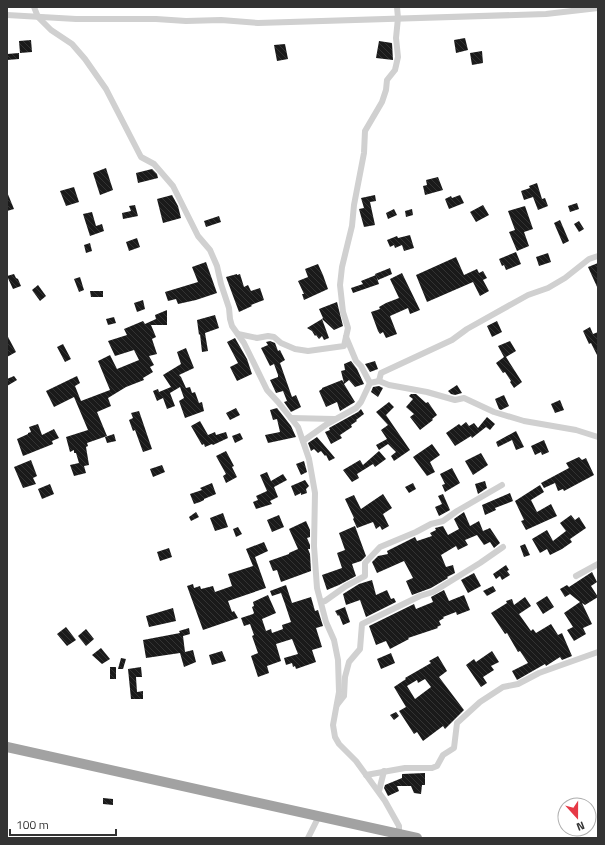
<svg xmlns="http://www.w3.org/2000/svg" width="605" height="845" font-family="'Titillium Web',sans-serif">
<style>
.building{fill:url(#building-back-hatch);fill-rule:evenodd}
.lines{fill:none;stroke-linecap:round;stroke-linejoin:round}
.minor{stroke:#d0d0d0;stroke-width:6}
.trunk{stroke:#a2a2a2;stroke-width:10}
</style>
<defs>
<pattern id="building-back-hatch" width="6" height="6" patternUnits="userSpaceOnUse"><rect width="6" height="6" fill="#1a1a1a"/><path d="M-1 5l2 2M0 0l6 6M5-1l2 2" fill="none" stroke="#333"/></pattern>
</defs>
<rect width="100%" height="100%" fill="#fff"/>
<g class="building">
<path d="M465,38L468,50L456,53L454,40Z"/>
<path d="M31,40L32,52L20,53L19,41Z"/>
<path d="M379,41L392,43L393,60L376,58Z"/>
<path d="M285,44L288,59L277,61L274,45Z"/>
<path d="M482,51L483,63L472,65L470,53Z"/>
<path d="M19,53V59L7,60V54Z"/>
<path d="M106,168L113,190L100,195L93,173Z"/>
<path d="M152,169L157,174L158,178L138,183L136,173Z"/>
<path d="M438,177L443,190L425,195L423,186L427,185L426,180Z"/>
<path d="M537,183L542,199L545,198L548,206L538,210L533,197L524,200L521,191L530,188L529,186Z"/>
<path d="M74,187L79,202L66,206L60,191Z"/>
<path d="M7,192L14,209L7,211Z"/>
<path d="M172,195L178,206L181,218L163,223L157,199Z"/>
<path d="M375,195L376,201L370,202L375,225L364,227L359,209L364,208L361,198Z"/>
<path d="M460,195L464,203L449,209L445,199L451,196L452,198Z"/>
<path d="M577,203L579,209L570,212L568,206Z"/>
<path d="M135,205L138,216L123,219L122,213L131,211L129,206Z"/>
<path d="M483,205L489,215L476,222L470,212Z"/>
<path d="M525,206L533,229L524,232L529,246L517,251L509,232L515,230L508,211Z"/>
<path d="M394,209L397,215L388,219L386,213Z"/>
<path d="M412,209L413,215L406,217L405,211Z"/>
<path d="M92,212L96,226L102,224L104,231L90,236L83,214Z"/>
<path d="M219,216L221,222L206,227L204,221Z"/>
<path d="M560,220L569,241L563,244L554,223Z"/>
<path d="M579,221L584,229L579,232L574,224Z"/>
<path d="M410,235L414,248L404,251L402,245L395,248L394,245L390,247L387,240L397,236L398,238Z"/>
<path d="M137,238L140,247L129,251L126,242Z"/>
<path d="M90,243L92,251L86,253L84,245Z"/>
<path d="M516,252L521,264L506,270L504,265L502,266L499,259Z"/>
<path d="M548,253L551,262L539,266L536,257Z"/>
<path d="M456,257L464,275L477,269L479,273L483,271L487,278L483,280L489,291L480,296L473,282L427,302L416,275Z"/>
<path d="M206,262L217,293L196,300L178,304L176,299L168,301L165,292L198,282L192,267Z"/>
<path d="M598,263V289L588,267Z"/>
<path d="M318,264L323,275L328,289L304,300L302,294H304L298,281L308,277L305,269Z"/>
<path d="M390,268L392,274L378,280L375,274Z"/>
<path d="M402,273L420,310L410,314L408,308L390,316L397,334L386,338L383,332L380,334L378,331L371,312L380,309L379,307L386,303L399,298L390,279Z"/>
<path d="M14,274L16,278L18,279L21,286L13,289L7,276Z"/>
<path d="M237,274V275L240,274L244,287L248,285L251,291L260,288L264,300L251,305L252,306L239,312L226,277Z"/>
<path d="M376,275L379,284L353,293L351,288L363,284L361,281Z"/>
<path d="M80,277L84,290L79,292L74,279Z"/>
<path d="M38,285L46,296L40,301L32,290Z"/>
<path d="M90,291H103V297H91Z"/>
<path d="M143,300L145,309L137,312L134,303Z"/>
<path d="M337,302L343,326L334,330L322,319L323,318L319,309Z"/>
<path d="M167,310V325H151L156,337L152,339L157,354L149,356L154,365L150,367L153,372L143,378L144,380L126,387L108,398L111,406L97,412L107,436L87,443L88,446L86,447L89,465L84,466L86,473L74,476L70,465L79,463L76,453H74V450L70,452L66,437L88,430L74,397L54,407L46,391L77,376L80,383L75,386L81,401L110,390L98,361L110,355L117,369L139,360L134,350L115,356L108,341L127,335L124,329L143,321L145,324L156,319L155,315Z"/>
<path d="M215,315L219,328L205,333L208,351L202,352L200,334L199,335L197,320Z"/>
<path d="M114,317L116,323L108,325L106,319Z"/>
<path d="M322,319L329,338L324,340L322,336L319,339L316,335L315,336L312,331L307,328Z"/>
<path d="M497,321L502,332L492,337L487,326Z"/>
<path d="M590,327L593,334L598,332V357L591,343L589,344L583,331Z"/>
<path d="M7,335L16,352L7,357Z"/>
<path d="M235,338L247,359L252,374L237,381L230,367L238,363L227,342Z"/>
<path d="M270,341L275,343L278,351L280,350L285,360L280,363L292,397L296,395L301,407L291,412L284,402L287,401L283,391L276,393L270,380L278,377V375L274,364L270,366L261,348L268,345L266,342Z"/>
<path d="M510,341L516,351L506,357L522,382L514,388L510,382L511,381L505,372L503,373L496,363L504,357L498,346Z"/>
<path d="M63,344L71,359L65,362L57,347Z"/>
<path d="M186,348L194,368L179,375L181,377L186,388L190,387L192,393L195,392L199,403L202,402L204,411L185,418L179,401L184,398L180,387L170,393L175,406L167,409L163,398L157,401L153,391L158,389L159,392L171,387L163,375L181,364L177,352Z"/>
<path d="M351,361L357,369L364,384L355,387L349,380L344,384L355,402L340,411L337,402L326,407L319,391L322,389V388L342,380L344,383L341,371L345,370L344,364Z"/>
<path d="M375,361L378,369L370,372L365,364Z"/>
<path d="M14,376L17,380L7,386V379Z"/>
<path d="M457,385L462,393L455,395L451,394L448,391Z"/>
<path d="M379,386L383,388L378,397L371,392L373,387Z"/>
<path d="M411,394H416L426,403L428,402L437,415L432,419L433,420L420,430L410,417L414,414L406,407L413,399L409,396Z"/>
<path d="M504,395L509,406L501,410L499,409L495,399Z"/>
<path d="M560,400L564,410L555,413L551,404Z"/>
<path d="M389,402L394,407L386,415L410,450L394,461L391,456L396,452L388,444L379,450L376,445L387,439L381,430L388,425L376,412Z"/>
<path d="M236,408L240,415L230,420L226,413Z"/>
<path d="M277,408L291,426L296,437L268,443L265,435L280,432L277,419L273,420L270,410Z"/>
<path d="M361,409L364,414L356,420L357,421L351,425L352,427L340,435L342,438L331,444L325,432L330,430L329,428L358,412Z"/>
<path d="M139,411L152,449L143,452L135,430L133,431L129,420L133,418L131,413Z"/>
<path d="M487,417L495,424L490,430L486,427L472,438L471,436L455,446L446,433L459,424L461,426L466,422L469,426L474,423L478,428Z"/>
<path d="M200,421L208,435L215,432L216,435L226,432L228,438L213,445L212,444L205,447L204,444L202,445L191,426Z"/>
<path d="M38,424L42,435L54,429L59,438L52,441L53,444L23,456L17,439L28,434V433L31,432L29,427Z"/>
<path d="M516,431L524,447L516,450L512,440L498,447L496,442Z"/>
<path d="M240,433L243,439L235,443L232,436Z"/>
<path d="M114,434L116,441L107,443L105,437Z"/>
<path d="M317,437L330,452L335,458L329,461L326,455L325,456L321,451L318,453L314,449L311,451L308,443Z"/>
<path d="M544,440L549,452L542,455L541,452L535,455L531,446Z"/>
<path d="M432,444L440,455L430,462L435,472L427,476L413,457Z"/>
<path d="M226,451L234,466L232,467L237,477L226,483L223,476L226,474L216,456Z"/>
<path d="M379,451L386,459L375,467L373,464L357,474L359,478L352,482L343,470L360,460L363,465Z"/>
<path d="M481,453L488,465L473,475L465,461Z"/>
<path d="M579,457L582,460L586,458L594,475L564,491L563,489L558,491L555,483L544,488L541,483L569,468L566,463Z"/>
<path d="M31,460L37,476L33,478L36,484L23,488L14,467Z"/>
<path d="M304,461L307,472L301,475L296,464Z"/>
<path d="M162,465L165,472L153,477L150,469Z"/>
<path d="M452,468L460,483L445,492L442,485L445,484L440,474Z"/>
<path d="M267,472L271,481L283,474L287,480L274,487L278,497L270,501L272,504L256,509L253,502L258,500L256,496L267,491L260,475Z"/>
<path d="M305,480L309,486L306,489L307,493L301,495V493L295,496L291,486Z"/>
<path d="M485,481L487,488L478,494L475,484Z"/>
<path d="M212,483L216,494L204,499V500L200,502L194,504L190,494L202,490L200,488Z"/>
<path d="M413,483L416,489L409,493L405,487Z"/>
<path d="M50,484L54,494L42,499L38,489Z"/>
<path d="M540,485L544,492L531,500L537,512L551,504L557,516L526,530L521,521L524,520L515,501Z"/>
<path d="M510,493L513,501L495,508L496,510L485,515L482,505Z"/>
<path d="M383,494L392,508L383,514L389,526L382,530L380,526L376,529L373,522L357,528L353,519L354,518L345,499L354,495L361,509Z"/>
<path d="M443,494L450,510L439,516L435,507L442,504L438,496Z"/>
<path d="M196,512L199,517L191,521L189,517Z"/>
<path d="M464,512L470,526L479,521L483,531L490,528L500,543L494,548L490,542L484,545L477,535L465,540L468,545L458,550L456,546L441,555L446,567L453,565L455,573L447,577L448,578L431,588L412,595L406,581L413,578L404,561L377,573L372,562L378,556L388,554L387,551L415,537L417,541L432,536L430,533L436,530L435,528L443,526L448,535L459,529L454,519Z"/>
<path d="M223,513L228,527L215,531L210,518Z"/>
<path d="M279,515L284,527L272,532L267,520Z"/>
<path d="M571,515L575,520L579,517L586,528L570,539L572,542L562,549L550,555L547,549L540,553L532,539L547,530L553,541L566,531L560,523Z"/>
<path d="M306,521L310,530V537L307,538L310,545V549H308L310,554L311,571L281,582L277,570L273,571L269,561L289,554V553L298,549L289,529Z"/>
<path d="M355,526L366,556L361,561L352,564L356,576L339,585L327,590L322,575L342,568L337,553L345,550L339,533Z"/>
<path d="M238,527L242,534L236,537L233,529Z"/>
<path d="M264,542L268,551L255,557L266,588L228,601L232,612L234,611L238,618L203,630L187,586L193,584L194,588L200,586L201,589L213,586L215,592L232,586L228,574L253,566L246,549Z"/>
<path d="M525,544L530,555L524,557L520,546Z"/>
<path d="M169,548L172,557L160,561L157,552Z"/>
<path d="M506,565L509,570L507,571L510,575L502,580L500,576L496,579L493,574Z"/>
<path d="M592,572L597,582L591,586L598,597L585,605L582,603L592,624L583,628L586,634L574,641L567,630L573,627L564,613L580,602L570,594L565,597L560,589L567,585L569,587Z"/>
<path d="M474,573L481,586L468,593L461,580Z"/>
<path d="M372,580L376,595L387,590L391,599L394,598L396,602L366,617L360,600L346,605L343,594L359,584Z"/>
<path d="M286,585L292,603L311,597L315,611L318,610L323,626L316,628L322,647L312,650L316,662L296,669L295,666L293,667L292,663L286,665L284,658L298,654L292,639L276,644L281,661L267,666L269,673L258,677L251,656L258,653L252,636L254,635L250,624L244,626L241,618L253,614L254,613L252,607L254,606L253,602L268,595L276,613L262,619L266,631L271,629L272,633L283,629L282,625L291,622L285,604L281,593L272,596L270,591Z"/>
<path d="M493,586L496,591L487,596L483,591Z"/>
<path d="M444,590L449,601L464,595L470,610L457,615L456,612L443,617L444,618L439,621L441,625L437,627L438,628L408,638L409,639L390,649L386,641L376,645L369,626L414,604L416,609L433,602L431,597Z"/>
<path d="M547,596L554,607L543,614L536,603Z"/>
<path d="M525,597L531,606L519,614L531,631L533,629L536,633L551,624L558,635L562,633L572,656L562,660L560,657L546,666L545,664L517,680L512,671L528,663L520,651L518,652L507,633L505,634L491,613L507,603L506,601L512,599L514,605Z"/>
<path d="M345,607L350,622L343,625L339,615L338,616L335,611Z"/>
<path d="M173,608L176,621L149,627L146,616Z"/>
<path d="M66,627L76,640L67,646L57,634Z"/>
<path d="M189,628L190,634L183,636L185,652L193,650L196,662L184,667L180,653L146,658L143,640L180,633L179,631Z"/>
<path d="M86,629L94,639L86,646L78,636Z"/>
<path d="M101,648L110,659L102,664L92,655Z"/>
<path d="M222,651L226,661L212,665L209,655Z"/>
<path d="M492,651L499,662L491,666L494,670L483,677L487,683L481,687L466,665L474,659L476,662Z"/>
<path d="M391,653L395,663L381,669L377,659Z"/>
<path d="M438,656L447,671L439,677L464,710L445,729L443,726L423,741L417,732L414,734L399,711L406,707L394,687L406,679L405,678L431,663L429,661ZM425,679L431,687L415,699L407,686L417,680L418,683Z"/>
<path d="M121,658L126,659L123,669H118Z"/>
<rect x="110" y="667" width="6" height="12"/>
<path d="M141,667L142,677H136L137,692L143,691V699H131L128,669Z"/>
<path d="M396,712L399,716L394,720L390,715Z"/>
<path d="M425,773V785H422L421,794L414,793L411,786H397L399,791L388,796L384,788L385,785L402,778V774Z"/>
<path d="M103,798L113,799V805L103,804Z"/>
</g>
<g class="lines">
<g class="minor">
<path d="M34,7L38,17L51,30L72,44L85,59L106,89L141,157L154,164L173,186L198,236L210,250L217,266L221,284L229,308L230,319L232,326L244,343L267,390L278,402L298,427L309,459L315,493L314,546L317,588L326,622L334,640L338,660L339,692L333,725L335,737L339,744L356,761L385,801L399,826V834"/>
<path d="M7,15L76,19H156L186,21L221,20L258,23L546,14L598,8"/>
<path d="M238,334L257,338L268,336L274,337L281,343L295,349L308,351L344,346L348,328L343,312L340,285L342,267L352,226L354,205L364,153L365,131L382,102L386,90L387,80L395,70L398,57L396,38L398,18L397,7"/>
<path d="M346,337L356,361L361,366L370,383"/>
<path d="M379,381L381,373L452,340L467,329L528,295L548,288L565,278L589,259L598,256"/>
<path d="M291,418L334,419"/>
<path d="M303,441L327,424L356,408L361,402L370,383L379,381L389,385L427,392L455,400L464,398L494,412L524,421L576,430L598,437"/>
<path d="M576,576L598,564"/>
<path d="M321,602L325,601L346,586L365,576V563L380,547L416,532L431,524L443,521L457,511L502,485"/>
<path d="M337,705L344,696L345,677L349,662L360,649L362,624L420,596L433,592L480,563L503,547"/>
<path d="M366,775L405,768H432L437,766L443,755L454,748L457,723L480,702L503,687L518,684L539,673L598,652"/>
<path d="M379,791L384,771"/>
<path d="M308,838L319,816"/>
</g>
<path class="trunk" d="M7,747L417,838"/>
</g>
<rect width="605" height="845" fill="none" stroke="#333333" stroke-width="16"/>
<g transform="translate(577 817) rotate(159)"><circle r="19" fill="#ffffff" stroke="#adadad"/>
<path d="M0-3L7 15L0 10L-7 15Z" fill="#e63946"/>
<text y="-6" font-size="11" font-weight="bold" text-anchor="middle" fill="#333333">N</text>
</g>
<path d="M10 829v6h106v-6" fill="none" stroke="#333333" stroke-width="2"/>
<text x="16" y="829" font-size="12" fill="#333333" stroke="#ffffff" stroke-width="3" paint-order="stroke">100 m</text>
</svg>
